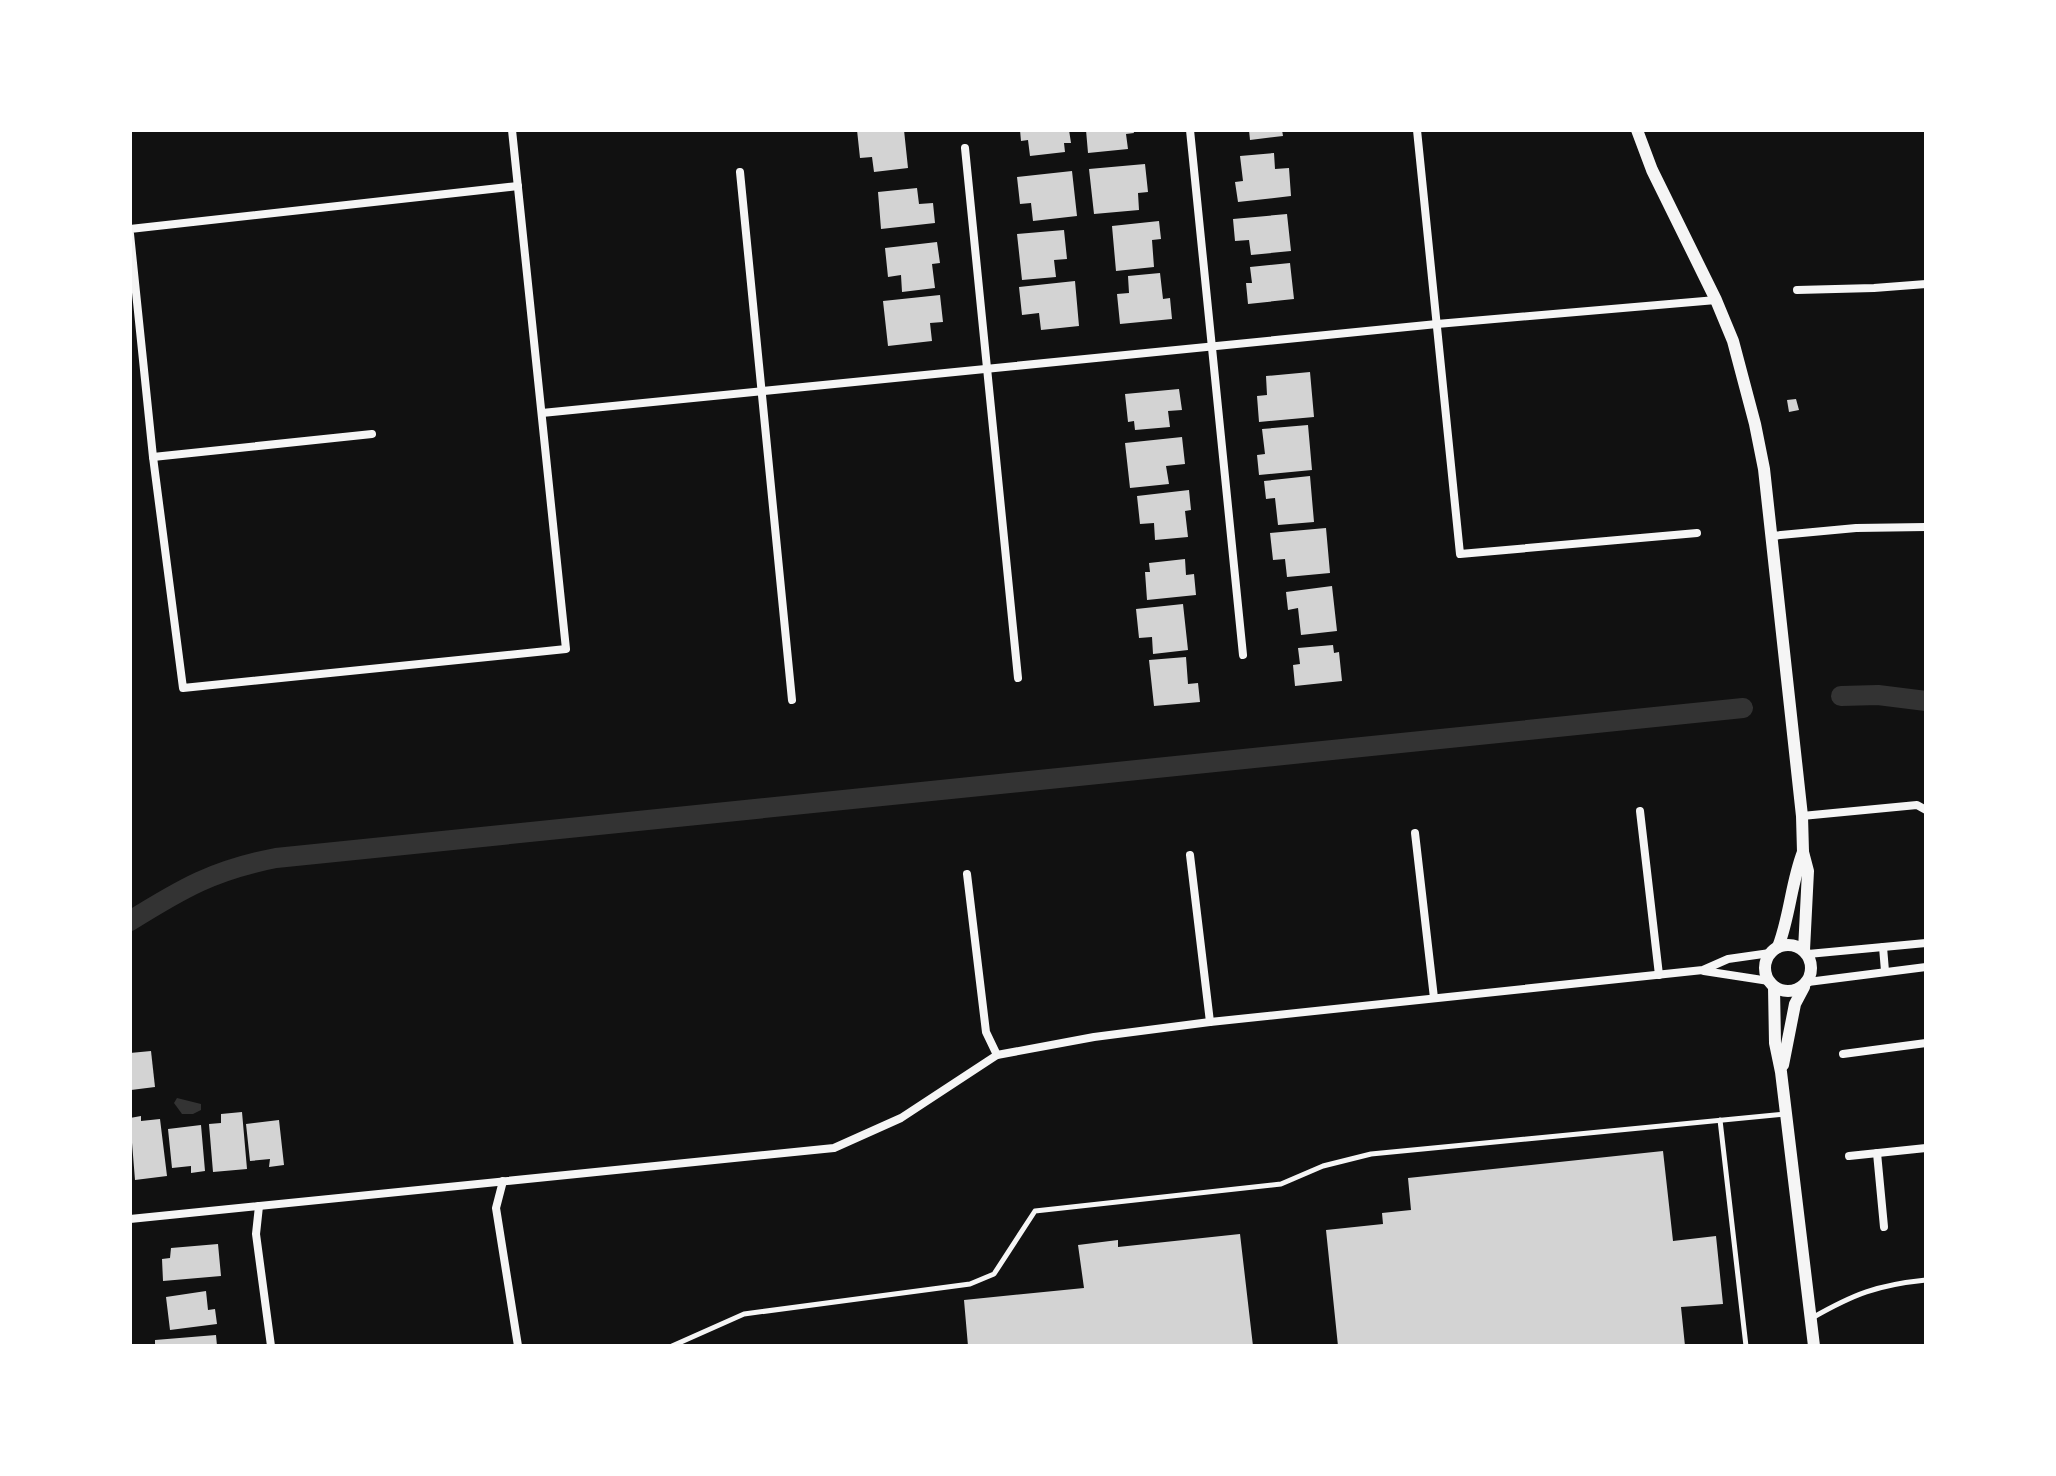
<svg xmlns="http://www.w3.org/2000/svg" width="2056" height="1476" font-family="'PT Serif',serif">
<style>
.water{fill:#333}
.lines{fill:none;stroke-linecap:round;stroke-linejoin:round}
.canal{stroke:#333;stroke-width:20}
.building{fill:#d3d3d3}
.service{stroke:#f5f5f5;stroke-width:5}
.minor{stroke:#f5f5f5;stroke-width:8}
.tertiary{stroke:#f5f5f5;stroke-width:12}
</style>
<rect width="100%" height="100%" fill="#111"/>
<path class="water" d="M177,1098L201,1104V1110L193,1114H182L174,1103Z"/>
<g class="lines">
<g class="canal">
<path d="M1841,696L1878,695L1926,701"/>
<path d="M130,921C183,888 214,870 276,858L1743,708"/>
</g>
</g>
<g class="building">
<path d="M857,130H904L908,168L874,172L872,157L860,158Z"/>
<path d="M1020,130H1069L1071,143H1064L1065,152L1030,156L1028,140L1021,141Z"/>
<path d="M1086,130H1133L1134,133L1126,134L1128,149L1088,153Z"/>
<path d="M1249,130H1282L1283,136L1250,140Z"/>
<path d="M1274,153L1275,169L1289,168L1291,196L1238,202L1235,182L1243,181L1240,156Z"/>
<path d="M1145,164L1148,192L1138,193L1139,210L1094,214L1089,169Z"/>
<path d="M1072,171L1077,216L1033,221L1031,203L1020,204L1017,177Z"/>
<path d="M917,188L919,204L933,203L935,223L881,229L878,192Z"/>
<path d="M1287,214L1291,251L1251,255L1249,240L1235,241L1233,219Z"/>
<path d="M1159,221L1161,239L1152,240L1154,267L1116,271L1112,226Z"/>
<path d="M1064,230L1067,259L1054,260L1056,277L1022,280L1017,234Z"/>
<path d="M937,242L940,263L932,264L935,288L902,292L901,275L888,277L885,248Z"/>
<path d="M1290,263L1294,299L1248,304L1246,283H1252L1250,267Z"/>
<path d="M1160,273L1163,299L1170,298L1172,319L1120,324L1117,294L1129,293L1128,276Z"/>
<path d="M1075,281L1079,326L1041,330L1039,313L1022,315L1019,287Z"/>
<path d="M940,295L943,322L930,323L932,341L888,346L883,301Z"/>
<path d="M1310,372L1314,417L1259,422L1257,396L1267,395L1266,376Z"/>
<path d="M1179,389L1182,410L1168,411L1170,427L1135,430L1134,421L1128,422L1125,394Z"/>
<path d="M1796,399L1799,410L1789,412L1787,400Z"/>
<path d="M1308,425L1312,470L1259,475L1257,455L1265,454L1262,429Z"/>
<path d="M1182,437L1185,464L1166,466L1169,484L1130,488L1125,443Z"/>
<path d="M1310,476L1314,522L1278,525L1275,498L1266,499L1264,481Z"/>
<path d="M1189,490L1191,510L1185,511L1188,537L1155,540L1154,523L1140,524L1137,496Z"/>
<path d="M1326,528L1330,573L1287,577L1285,559L1273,560L1270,533Z"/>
<path d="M1185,559L1186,575L1194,574L1196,595L1147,600L1145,572H1150L1149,563Z"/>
<path d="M1332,586L1337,631L1301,635L1298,608L1288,610L1286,592Z"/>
<path d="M1183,604L1188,650L1153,654L1152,637L1139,638L1136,609Z"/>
<path d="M1333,645L1334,653L1339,652L1342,681L1295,686L1293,665L1300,664L1298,648Z"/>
<path d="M1186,657L1188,684L1198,683L1200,702L1154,706L1149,660Z"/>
<path d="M151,1051L155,1087L131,1090L130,1053Z"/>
<path d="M242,1112L247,1169L213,1172L209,1124L221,1123V1114Z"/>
<path d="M141,1116V1121L160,1119L167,1176L135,1180L130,1118Z"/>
<path d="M279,1120L284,1165L269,1167L270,1159L250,1161L246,1124Z"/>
<path d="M201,1125L205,1171L191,1173V1166L172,1168L168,1129Z"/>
<path d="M1663,1151L1673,1241L1716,1236L1723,1304L1681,1307L1685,1346H1338L1326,1230L1383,1224L1382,1213L1411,1210L1408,1178Z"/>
<path d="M1240,1234L1253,1346H968L964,1300L1084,1288L1078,1245L1118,1240V1247Z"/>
<path d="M218,1244L221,1276L163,1281L162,1259L170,1258L171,1248Z"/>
<path d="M206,1291L208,1310L215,1309L217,1324L170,1330L166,1297Z"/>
<path d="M216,1335L217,1346H155V1340Z"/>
</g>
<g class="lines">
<g class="service">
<path d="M1720,1120L1746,1346"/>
<path d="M1812,1318C1854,1294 1877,1285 1926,1280"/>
<path d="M672,1346L744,1314L970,1284L994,1274L1035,1211L1281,1184L1323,1166L1371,1154L1785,1114"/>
</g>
<g class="minor">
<path d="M1190,130L1243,655"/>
<path d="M1417,130L1460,554L1697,533"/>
<path d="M965,148L1018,678"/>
<path d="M740,172L792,700"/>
<path d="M130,229L518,186"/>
<path d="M130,234L153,457L183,688L566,649L512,130"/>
<path d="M1797,290L1874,288L1926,284"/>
<path d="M542,413L1437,324L1716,300"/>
<path d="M153,457L372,434"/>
<path d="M1771,536L1856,528L1926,527"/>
<path d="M1640,811L1659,975"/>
<path d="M1802,816L1917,805L1926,810"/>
<path d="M1415,833L1434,998"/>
<path d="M1190,855L1210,1022"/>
<path d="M967,874L986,1032L997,1055"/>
<path d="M1883,947L1885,971"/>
<path d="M1808,954L1926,943"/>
<path d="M1704,971L1769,981"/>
<path d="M1808,982L1926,967"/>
<path d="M1843,1054L1926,1043"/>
<path d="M1877,1153L1884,1227"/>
<path d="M1849,1156L1926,1148"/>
<path d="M503,1181L496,1208L518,1346"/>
<path d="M259,1206L256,1234L271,1346"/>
<path d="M130,1219L834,1148L901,1118L997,1055L1094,1037L1210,1022L1703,970L1728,959L1770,953"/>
</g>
<g class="tertiary">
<path d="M1637,130L1652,170L1716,300L1733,341L1755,424L1764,469L1802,816L1803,852L1808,871L1804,950"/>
<circle cx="1788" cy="968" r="23"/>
<path d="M1778,947C1790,916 1791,883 1803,852"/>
<path d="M1774,987L1775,1043L1781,1072L1814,1346"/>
<path d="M1783,1065L1795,1004L1804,987"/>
</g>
</g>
<rect width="2056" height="1476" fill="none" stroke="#ffffff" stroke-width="264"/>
</svg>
